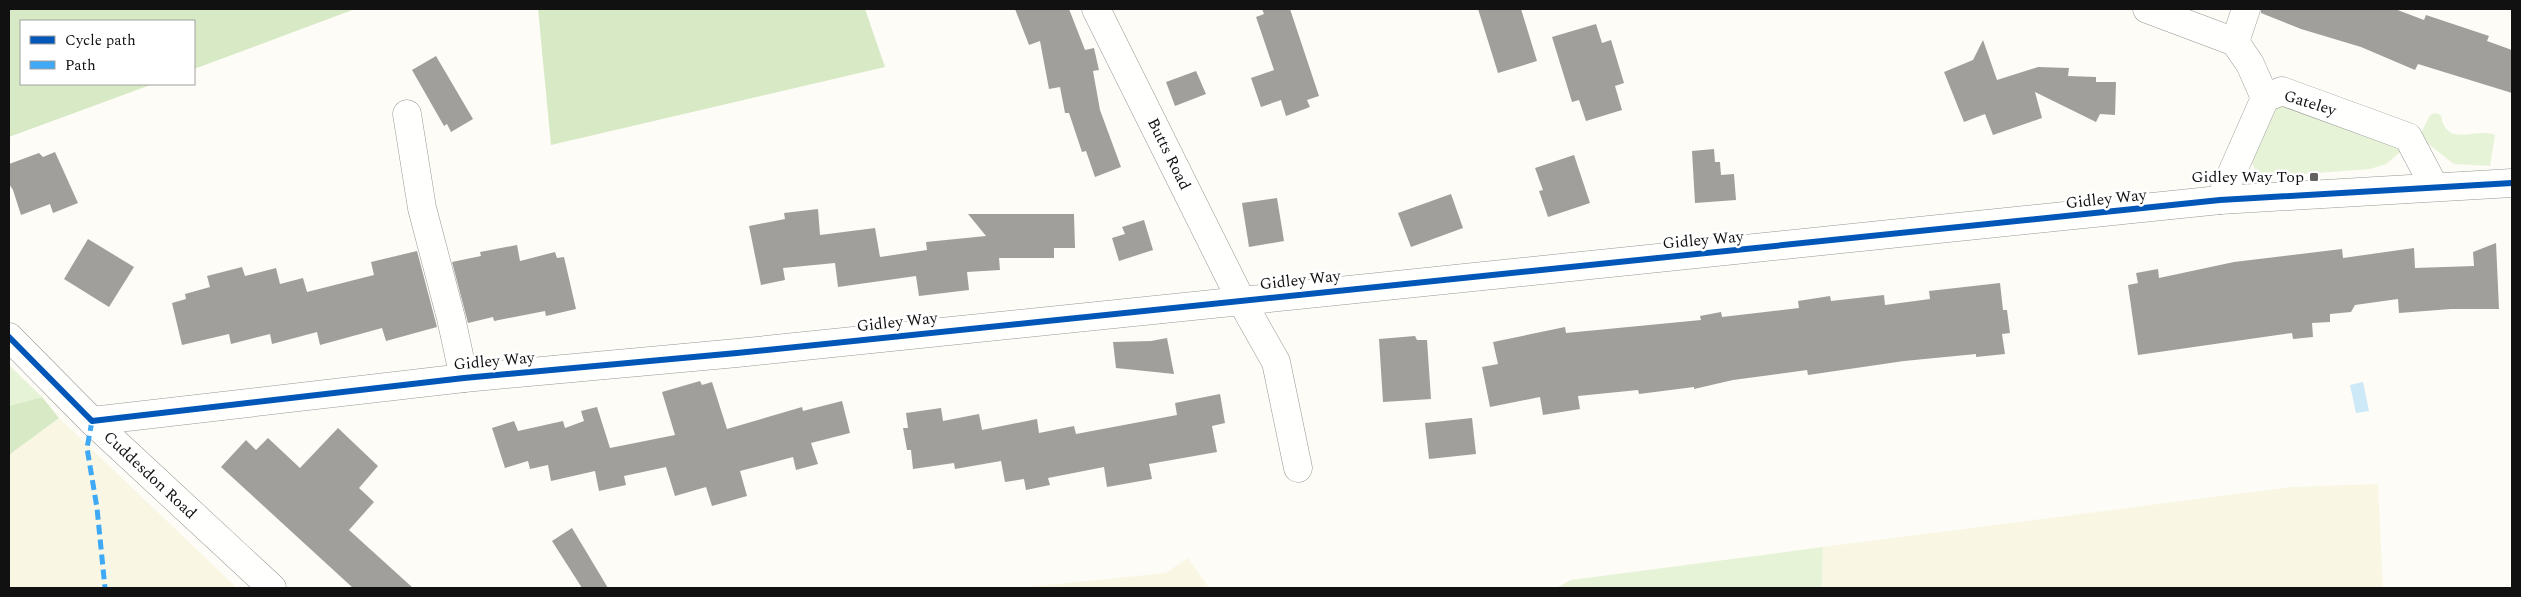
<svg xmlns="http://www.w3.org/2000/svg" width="2521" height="597" font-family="Spectral,serif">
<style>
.farmland{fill:#f9f7e4}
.green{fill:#e7f3d7}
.forest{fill:#d8eac5}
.water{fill:#cde8f7}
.building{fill:#a19f9c}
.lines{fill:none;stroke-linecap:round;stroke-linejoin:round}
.minor-casing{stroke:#979795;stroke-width:29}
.minor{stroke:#fffffe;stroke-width:28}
.quiet{stroke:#3fa9f5;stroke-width:5;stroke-dasharray:10 5;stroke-linecap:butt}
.cycleway-casing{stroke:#fff;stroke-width:9}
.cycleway{stroke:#0057b8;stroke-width:6}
.poi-dot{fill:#646362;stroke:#fff;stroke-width:2}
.labels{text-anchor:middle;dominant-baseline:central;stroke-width:5;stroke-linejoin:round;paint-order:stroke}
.street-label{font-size:16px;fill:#111;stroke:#fff}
.poi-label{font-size:16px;fill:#111;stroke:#fff;text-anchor:end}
</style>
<rect width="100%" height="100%" fill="#fdfcf7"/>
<g class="farmland">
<path d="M59,418L237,588H9V455Z"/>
<path d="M2378,484L2383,588H1822L1823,547L2291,487Z"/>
<path d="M1188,558L1209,588H1018L1166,573Z"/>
</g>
<g class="green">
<path d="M2287,101L2405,148L2386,164L2370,169L2264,177L2255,170L2251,160L2267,115Z"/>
<path d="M2435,113L2441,115C2446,149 2476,127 2495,135L2490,166L2454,164L2419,137L2430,115Z"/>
<path d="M9,365L42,397L9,406Z"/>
<path d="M1823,547L1822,588H1556L1571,580Z"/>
</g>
<g class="forest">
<path d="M9,9H355L194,69V21H21V84H153L9,137Z"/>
<path d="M538,9H865L885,67L551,145Z"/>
<path d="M42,397L59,418L9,455V406Z"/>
</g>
<path class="water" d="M2363,382L2369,411L2356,413L2350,385Z"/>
<g class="building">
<path d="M1015,9H1069L1085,50L1094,48L1099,70L1093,71L1100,110L1121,167L1095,177L1086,151L1082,152L1069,113H1065L1060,87L1049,89L1040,41L1029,45Z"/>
<path d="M1262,9H1290L1319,96L1307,100L1310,107L1286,116L1281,100L1261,107L1251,78L1274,70L1256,17L1264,14Z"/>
<path d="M1478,9H1521L1537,61L1498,73Z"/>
<path d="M2261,9H2395L2424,20L2426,15L2489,36L2487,41L2512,50V93L2418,64L2415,70L2361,47L2301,29L2261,13Z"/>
<path d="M1596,24L1602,43L1611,40L1624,83L1615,86L1622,110L1586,121L1579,100L1572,102L1552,37Z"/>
<path d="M1983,40L1997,80L2038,67L2069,68L2068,76L2096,77V82H2116L2115,115L2100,114L2096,122L2035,92L2042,118L1993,135L1985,114L1964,122L1944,72L1973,60Z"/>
<path d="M436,56L473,119L451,132L447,124L444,126L412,70Z"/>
<path d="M1196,71L1206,94L1175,106L1166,82Z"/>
<path d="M1714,149L1715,162H1720L1721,175L1734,174L1736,200L1695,203L1692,151Z"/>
<path d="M55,152L78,203L53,213L50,204L21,215L13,190L9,184V164L39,153L43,157Z"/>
<path d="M1574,155L1590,203L1548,217L1539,191L1543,190L1535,168Z"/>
<path d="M1451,194L1463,228L1411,247L1398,213Z"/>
<path d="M1277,198L1284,241L1249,247L1242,203Z"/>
<path d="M818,209L820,235L875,228L880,257L927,250L926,242L986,236L968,214H1074L1075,248H1054V258H999L1000,270L967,272L969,290L919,296L916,276L838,287L835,263L783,268L785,280L761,285L749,226L785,219L784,213Z"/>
<path d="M1144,220L1153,250L1119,261L1112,238L1125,234L1122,227Z"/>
<path d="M88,239L134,267L109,307L64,279Z"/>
<path d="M2496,243L2499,309H2451L2399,313L2398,299L2355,305L2351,312L2330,314V322L2312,323L2313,337L2293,339L2292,333L2138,355L2128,285L2138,283L2136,273L2158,269L2159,278L2234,262L2342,249L2343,258L2414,248L2415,268L2474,266L2473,252Z"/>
<path d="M517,245L520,261L555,252L557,258L564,257L576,309L546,316L545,311L494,321L493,317L468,323L452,262L481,256L480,252Z"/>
<path d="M417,251L437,327L386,341L382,328L320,345L317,332L272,344L270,334L231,344L229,334L182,345L172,303L186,299L185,294L210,287L207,276L242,267L245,276L276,268L280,284L303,278L307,292L374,275L371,262Z"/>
<path d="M2000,283L2003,310H2007L2010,333L2002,334L2005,354L1976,357V354L1904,361L1808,375L1807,370L1733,380L1694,389V387L1639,394L1638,390L1578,396L1580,409L1543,415L1540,397L1490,407L1482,367L1498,364L1493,342L1565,327L1566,333L1701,320L1700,316L1721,312L1722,317L1799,308L1798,301L1830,296L1831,301L1884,295L1885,305L1930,299L1929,291Z"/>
<path d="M1415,336L1417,340H1427L1431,399L1383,402L1379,339Z"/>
<path d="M1167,338L1174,374L1116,368L1113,342L1151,341Z"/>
<path d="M700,381L702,385L712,382L727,429L802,407L803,411L842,401L850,433L811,443L818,464L796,470L793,457L740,471L747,496L712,506L706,487L675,496L666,467L624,476L626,485L599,491L595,471L551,481L548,465L530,469L528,461L505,468L492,428L514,421L518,431L563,421L565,428L584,421L581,411L597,407L610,448L675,435L662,392Z"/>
<path d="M1220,394L1225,423L1212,426L1217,452L1149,464L1152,479L1107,487L1104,467L1048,478L1050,485L1026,490L1024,479L1005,482L1001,461L955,469L954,463L913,469L911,450H907L903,428H908L906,413L941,408L943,421L979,414L982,430L1037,419L1039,433L1074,426L1076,434L1177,415L1175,403Z"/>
<path d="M1472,418L1476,454L1429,459L1425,423Z"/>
<path d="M338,428L378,466L359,488L374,502L349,530L413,588H353L221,467L246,440L256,450L268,438L300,468Z"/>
<path d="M572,528L608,588H582L552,541Z"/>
</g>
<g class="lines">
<defs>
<g id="minor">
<path d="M1096,9L1241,300L1276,362L1298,468"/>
<path d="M2147,9L2235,42L2250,64L2265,98"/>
<path d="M2235,42L2246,9"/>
<path d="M407,114L422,208L451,318L464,378"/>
<path d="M2220,200L2265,98L2282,91L2408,137L2434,186"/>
<path d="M9,337L92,421L272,588"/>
<path d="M92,421L464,378L737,353L2220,200L2512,183"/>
</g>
</defs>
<use href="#minor" class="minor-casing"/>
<use href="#minor" class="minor"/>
<path class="quiet" d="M92,421L87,448L97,508L105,588"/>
<defs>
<path id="cycleway" d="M9,337L92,421L464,378L737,353L2220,200L2512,183"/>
</defs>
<use href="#cycleway" class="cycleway-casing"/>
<use href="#cycleway" class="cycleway"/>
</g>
<rect class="poi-dot" x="2309" y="172" width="10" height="10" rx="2.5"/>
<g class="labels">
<g class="street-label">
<text transform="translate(2310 103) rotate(17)">Gateley</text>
<text transform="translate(1169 154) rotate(64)">Butts Road</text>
<text transform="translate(2106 199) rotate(-6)">Gidley Way</text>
<text transform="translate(1703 240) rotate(-5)">Gidley Way</text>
<text transform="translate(1300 280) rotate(-6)">Gidley Way</text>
<text transform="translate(897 322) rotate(-6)">Gidley Way</text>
<text transform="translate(494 361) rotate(-5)">Gidley Way</text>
<text transform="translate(150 475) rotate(43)">Cuddesdon Road</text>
</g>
<g class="poi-label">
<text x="2304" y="177">Gidley Way Top</text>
</g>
</g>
<rect width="2521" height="597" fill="none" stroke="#111111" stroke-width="20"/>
<rect x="20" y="20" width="175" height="65" fill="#ffffff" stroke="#a0a0a0"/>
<rect x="30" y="36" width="25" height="8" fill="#0057b8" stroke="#a0a0a0"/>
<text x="65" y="45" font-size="15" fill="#111111">Cycle path</text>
<rect x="30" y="61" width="25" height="8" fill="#3fa9f5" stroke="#a0a0a0"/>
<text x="65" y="70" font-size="15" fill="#111111">Path</text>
</svg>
